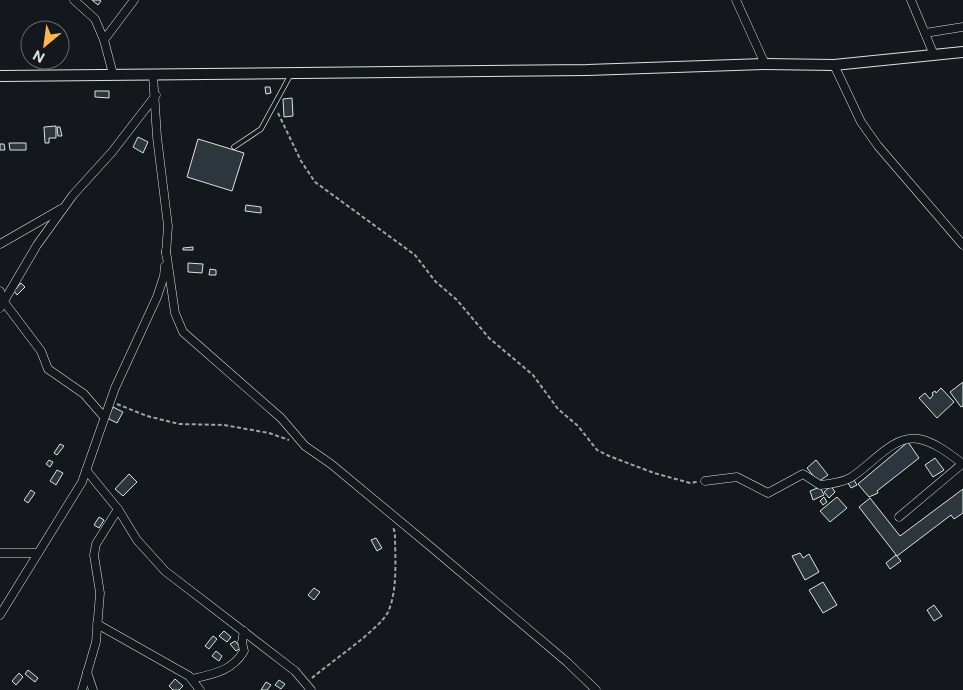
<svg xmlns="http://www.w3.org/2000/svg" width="963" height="690" font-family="'Public Sans',sans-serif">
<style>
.building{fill:#2c363c;stroke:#d8e6dc}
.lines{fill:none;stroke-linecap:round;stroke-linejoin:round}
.service-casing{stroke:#d8e6dc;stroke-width:5.5}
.minor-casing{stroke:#d8e6dc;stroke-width:9}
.tertiary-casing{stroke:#d8e6dc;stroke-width:12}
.path{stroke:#9da8a2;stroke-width:2;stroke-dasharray:4 2.5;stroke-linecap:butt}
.service{stroke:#14181c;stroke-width:4}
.minor{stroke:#14181c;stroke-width:8}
.tertiary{stroke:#14181c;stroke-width:10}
</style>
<rect width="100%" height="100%" fill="#14181c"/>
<g class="building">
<path d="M92,0H99L101,1L98,5Z"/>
<path d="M265,87H270L271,93L266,94Z"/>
<path d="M95,91H109V98L95,97Z"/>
<path d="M292,98L293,116L284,117L283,99Z"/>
<path d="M56,126V138H49V143H45L44,127Z"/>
<path d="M57,127H60L62,136H58Z"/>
<path d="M138,137L148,142L143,153L133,147Z"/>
<path d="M198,139L244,153L232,191L187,177Z"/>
<path d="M9,143H26V150H10Z"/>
<path d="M0,144H4L5,150H0Z"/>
<path d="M246,205L261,207V213L245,211Z"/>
<path d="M193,247V250H183V248Z"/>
<path d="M188,263L203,264L202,273L188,272Z"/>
<path d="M210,269L216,270V275H209Z"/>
<path d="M21,283L25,287L17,295L14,291Z"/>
<path d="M963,382V406L961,407L950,392Z"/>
<path d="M941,388L954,402L937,418L919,398L925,393L930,399L933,395L932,393L935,391L936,393Z"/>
<path d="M113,407L123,412L117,423L107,418Z"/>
<path d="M908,442L919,458L877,491L878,493L869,497L858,484Z"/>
<path d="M60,444L64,446L57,455L54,453Z"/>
<path d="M935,458L944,470L933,477L925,465Z"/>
<path d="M49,460L53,462L50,467L46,464Z"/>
<path d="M816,460L828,475L818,482L807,468Z"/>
<path d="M57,470L63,473L56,485L50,481Z"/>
<path d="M129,474L137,482L123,496L115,489Z"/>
<path d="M854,480L857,485L851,488L848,483Z"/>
<path d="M831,486L835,492L829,498L824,492Z"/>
<path d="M820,487L824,495L813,500L810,491Z"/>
<path d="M963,489V513L954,519L951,515L897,556L859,507L870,498L900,536Z"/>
<path d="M31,490L35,493L28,503L24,500Z"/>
<path d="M824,497L827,502L823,505L820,501Z"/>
<path d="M837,497L847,508L830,522L820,511Z"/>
<path d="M99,517L104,520L99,528L94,525Z"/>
<path d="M376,538L382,548L377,551L371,540Z"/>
<path d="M800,553L803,558L809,554L819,572L805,580L792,556Z"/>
<path d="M896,555L901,561L890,569L886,563Z"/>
<path d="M823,582L837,605L823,613L809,590Z"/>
<path d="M314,588L320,592L314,600L308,595Z"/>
<path d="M934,605L942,616L934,621L927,610Z"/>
<path d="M224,631L231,637L227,642L219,636Z"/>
<path d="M213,636L217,639L209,649L205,646Z"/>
<path d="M235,641L241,648L236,651L230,644Z"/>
<path d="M216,651L222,656L219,661L212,656Z"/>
<path d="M28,670L38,678L35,682L25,674Z"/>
<path d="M19,673L23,677L16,685L12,681Z"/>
<path d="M175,679L183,686L179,690H173L169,686Z"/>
<path d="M279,680L285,684L281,689L275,685Z"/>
<path d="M266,682L271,685L267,690H261Z"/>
</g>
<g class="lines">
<defs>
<path id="service" d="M234,147L261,129L291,74"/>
<g id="minor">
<path d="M74,0L95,19L104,40L113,74"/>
<path d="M736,0L765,64"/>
<path d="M911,0L934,55"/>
<path d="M925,33L963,27"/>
<path d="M104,40L134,0"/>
<path d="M834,65L861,122L878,146L963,245"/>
<path d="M153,75L157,137L168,226L166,254"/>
<path d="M0,244L61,209"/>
<path d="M166,251L175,313L183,332L281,418L305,446L331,464L431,547L567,662L596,690"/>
<path d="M0,291L4,302L41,351L48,369L84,394L104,417"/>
<path d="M0,308L37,245L73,195L112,152L156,95"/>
<path d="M86,470L118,509L137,540L165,571L295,671L311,690"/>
<path d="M705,481L737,477L768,493L803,474L820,485C830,484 841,483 850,478C871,466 893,434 919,439C935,442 951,455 963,464"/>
<path d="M899,517L962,464"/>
<path d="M0,553H38"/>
<path d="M0,615L82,482L115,388L157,297L164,276L165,266"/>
<path d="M97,624L189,676L200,690"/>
<path d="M87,672L93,690"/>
<path d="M192,679C214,674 232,671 244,651L242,642L244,631"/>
<path d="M82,690L96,642L100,593L94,555L96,544L118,509"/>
</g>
<path id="tertiary" d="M0,76L587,70L765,64L834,65L963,52"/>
</defs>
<use href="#service" class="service-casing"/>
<use href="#minor" class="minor-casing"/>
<use href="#tertiary" class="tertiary-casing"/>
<g class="path">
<path d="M278,113L301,161L315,182L415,255L435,281L457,300L489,338L533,375L558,409L578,426L597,450L609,456L654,473L690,483L697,482"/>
<path d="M117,404L147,416L179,424L224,425L269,433L289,440"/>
<path d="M312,678C329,663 379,630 388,612C398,590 395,558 395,534L393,526"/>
</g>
<use href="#service" class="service"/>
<use href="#minor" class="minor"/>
<use href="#tertiary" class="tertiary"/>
</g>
<g transform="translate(45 45) rotate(209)"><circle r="24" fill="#14181c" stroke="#626a69"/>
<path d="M0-4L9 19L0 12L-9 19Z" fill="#ffb74d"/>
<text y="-8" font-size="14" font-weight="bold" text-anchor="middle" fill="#d8e6dc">N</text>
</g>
</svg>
